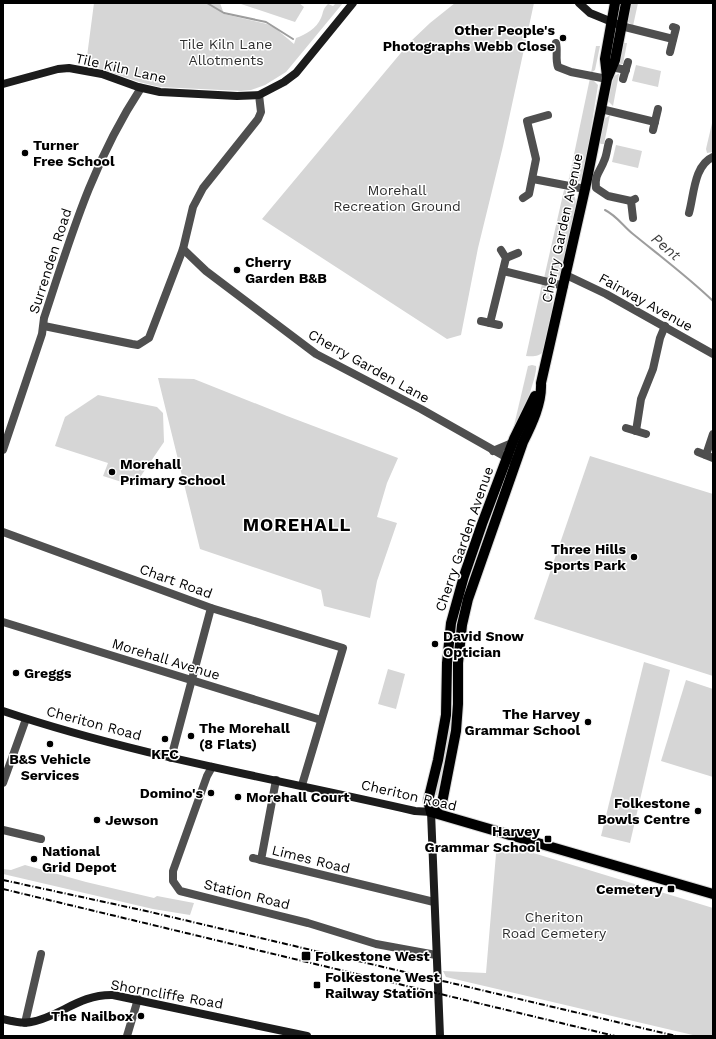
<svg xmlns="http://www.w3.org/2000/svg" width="716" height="1039" font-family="'Work Sans',sans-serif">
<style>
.green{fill:#d6d6d6}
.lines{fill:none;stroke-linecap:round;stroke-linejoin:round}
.stream{stroke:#9d9d9d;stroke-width:2}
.primary-casing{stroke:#dbdbdb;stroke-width:12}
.street{stroke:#4f4f4f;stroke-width:8}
.secondary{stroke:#1c1c1c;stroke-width:8}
.primary{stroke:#000;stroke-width:10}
.rail{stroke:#000;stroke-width:2;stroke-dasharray:6 2 1 2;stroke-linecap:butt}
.poi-dot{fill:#000;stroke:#fff;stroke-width:1.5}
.labels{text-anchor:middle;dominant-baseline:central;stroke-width:3;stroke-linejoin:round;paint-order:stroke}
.poi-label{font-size:14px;font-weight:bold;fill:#000;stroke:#fff;text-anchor:start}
.park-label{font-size:14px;fill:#2d2d2d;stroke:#fff}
.street-label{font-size:14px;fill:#000;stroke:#fff}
.water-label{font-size:15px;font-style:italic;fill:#3e3e3e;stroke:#fff}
.district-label{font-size:18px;font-weight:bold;letter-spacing:1px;fill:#000;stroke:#fff}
</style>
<rect width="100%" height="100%" fill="#fff"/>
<g class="green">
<path d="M94,3H220L224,14L267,24L275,28L294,44L296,38C305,35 317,28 321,18C324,11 322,10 328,4L333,6L336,3H343L286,72L265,85L251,90L241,91L160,87L139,82L86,64Z"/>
<path d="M238,3H299L304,7L295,22Z"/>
<path d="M455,3H534L503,146L478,248L461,335L447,339L262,219L410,42L430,23Z"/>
<path d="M630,3H638L633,26L626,20Z"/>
<path d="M621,43H627L623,64H621L618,62Z"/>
<path d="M596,46H600L595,70L591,73Z"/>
<path d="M636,65L661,71L658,87L632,81Z"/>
<path d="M618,74H619L613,106L608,101L614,76Z"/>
<path d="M590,78L593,80L598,85L583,179L576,183H568Z"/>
<path d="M610,115L604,144H601L599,142L604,119Z"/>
<path d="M713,119V152L707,153L706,149Z"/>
<path d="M616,145L642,151L638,168L612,162Z"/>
<path d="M564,190C573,193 576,195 576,205H578L562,275C555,281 552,281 544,278Z"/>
<path d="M542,284L553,288L554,294L552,307L554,308L545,351C538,356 535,357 526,356Z"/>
<path d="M532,365L536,366C538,375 518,427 512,434L528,366Z"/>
<path d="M158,378L194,379L287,416L398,458L387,483L377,517L397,523L377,581L370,618L324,606L321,590L200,549Z"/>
<path d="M98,395L157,407L163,413L164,442L134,486L103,476L108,463L55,446L65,417Z"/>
<path d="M590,456L713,494V676L534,619Z"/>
<path d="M507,470L508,472L465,588V582Z"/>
<path d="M462,605L453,722L437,795L433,794L452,647L457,621Z"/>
<path d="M644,662L670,670L630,843L601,836Z"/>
<path d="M388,669L405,674L396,709L378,704Z"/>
<path d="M686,680L713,689V777L661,761Z"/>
<path d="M497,842L713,908V1036H697L446,977L443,971L486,973Z"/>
<path d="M25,865L86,882L154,898L157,896L194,903L190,915L153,909L3,874V869L11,870Z"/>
</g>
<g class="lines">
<g class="stream">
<path d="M207,3L224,13L266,22L293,39"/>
<path d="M605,210C617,216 623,226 633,234C660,256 688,277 713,301"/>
</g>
<defs>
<g id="primary">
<path d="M607,77L605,59L615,3"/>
<path d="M431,812L442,803L456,731L458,704V663L462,625L468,599L523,442C532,424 542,403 541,383L585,189L607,79L615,60L626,3"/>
<path d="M431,812L428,801L438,760L446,715L447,663L451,623L464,576L482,524L514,439L535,396"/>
<path d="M431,812L713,894"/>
</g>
</defs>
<use href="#primary" class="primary-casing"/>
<g class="street">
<path d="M621,26L673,39"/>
<path d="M556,43C558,51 555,59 558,67L571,72L607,79"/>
<path d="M670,52L676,28L673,27"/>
<path d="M607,66L626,70"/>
<path d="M623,79L628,62"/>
<path d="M601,109L655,122"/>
<path d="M653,130L658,109"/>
<path d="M609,142C607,148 607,155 604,161C601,170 594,175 596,188L608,196L631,201"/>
<path d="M533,179L585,189"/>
<path d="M523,198L529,194L536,159L527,121L548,115"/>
<path d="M689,213C694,195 694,165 713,157"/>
<path d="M633,218L631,201L635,199"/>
<path d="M183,249L206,271L316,354L421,409L511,460"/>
<path d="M506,258L518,253"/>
<path d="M503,271L564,286"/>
<path d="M566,275L606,294L713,354"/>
<path d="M481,321L499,325"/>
<path d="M490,323L506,258L501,250"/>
<path d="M44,326L132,344L138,345L149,338L183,249L193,207L203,188L258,119L261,112L259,95"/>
<path d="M626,428L646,434"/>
<path d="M636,431L641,399L653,369L660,338L665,326"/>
<path d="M3,450L42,334L44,318C71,236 93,161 141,88"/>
<path d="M493,451L512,443"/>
<path d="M698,452L713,458"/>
<path d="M706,455L713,434"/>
<path d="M3,532L211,608L343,648L302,785"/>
<path d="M3,622L321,720"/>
<path d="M171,758L211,608"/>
<path d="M212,767L207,776L173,871V881L180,891L308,923L376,944L436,955"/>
<path d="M276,780L261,860L434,902"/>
<path d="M3,783L26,719"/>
<path d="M3,830L41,839"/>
<path d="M253,858L261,860"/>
<path d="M25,1023L41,954"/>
<path d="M127,1036L138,999"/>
</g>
<g class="secondary">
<path d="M579,3L590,13L617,24"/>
<path d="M3,84L58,69L69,68L102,74L138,87L160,92L237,96L259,95L284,82L296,73L353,3"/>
<path d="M3,711C137,756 277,779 415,811L431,812L440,1036"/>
<path d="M3,1019C11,1021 22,1024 31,1022C60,1017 79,994 113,995L307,1036"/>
</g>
<use href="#primary" class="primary"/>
<g class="rail">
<path d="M3,880L146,911L676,1036"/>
<path d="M3,889L615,1036"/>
</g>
</g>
<g class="poi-dot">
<circle cx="563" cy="38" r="4"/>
<circle cx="25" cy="153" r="4"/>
<circle cx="237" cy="270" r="4"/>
<circle cx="112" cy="472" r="4"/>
<circle cx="634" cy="557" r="4"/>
<circle cx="435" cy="644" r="4"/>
<circle cx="16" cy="673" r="4"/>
<circle cx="588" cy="722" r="4"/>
<circle cx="191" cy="736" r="4"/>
<circle cx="165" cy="739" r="4"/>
<circle cx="50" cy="744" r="4"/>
<circle cx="211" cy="793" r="4"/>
<circle cx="238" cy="797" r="4"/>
<circle cx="698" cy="811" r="4"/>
<circle cx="97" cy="820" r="4"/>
<rect x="544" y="835" width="8" height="8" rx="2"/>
<circle cx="34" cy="859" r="4"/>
<rect x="667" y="885" width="8" height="8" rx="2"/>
<rect x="301" y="951" width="10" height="10" rx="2"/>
<rect x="313" y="981" width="8" height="8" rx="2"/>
<circle cx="141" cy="1016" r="4"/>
</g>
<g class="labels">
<g class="poi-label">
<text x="555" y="30" text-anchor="end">Other People's<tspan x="555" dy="16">Photographs Webb Close</tspan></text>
<text x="33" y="145">Turner<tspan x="33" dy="16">Free School</tspan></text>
<text x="245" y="262">Cherry<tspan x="245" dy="16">Garden B&amp;B</tspan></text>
<text x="120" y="464">Morehall<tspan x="120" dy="16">Primary School</tspan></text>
<text x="626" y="549" text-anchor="end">Three Hills<tspan x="626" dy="16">Sports Park</tspan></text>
<text x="443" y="636">David Snow<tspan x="443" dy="16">Optician</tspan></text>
<text x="24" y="673">Greggs</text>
<text x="580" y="714" text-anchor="end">The Harvey<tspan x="580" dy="16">Grammar School</tspan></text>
<text x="199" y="728">The Morehall<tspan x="199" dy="16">(8 Flats)</tspan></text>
<text x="165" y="754" text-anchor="middle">KFC</text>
<text x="50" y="759" text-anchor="middle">B&amp;S Vehicle<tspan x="50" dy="16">Services</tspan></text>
<text x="203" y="793" text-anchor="end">Domino's</text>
<text x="246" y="797">Morehall Court</text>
<text x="690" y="803" text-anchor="end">Folkestone<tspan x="690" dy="16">Bowls Centre</tspan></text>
<text x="105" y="820">Jewson</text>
<text x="540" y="831" text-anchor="end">Harvey<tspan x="540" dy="16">Grammar School</tspan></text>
<text x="42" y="851">National<tspan x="42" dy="16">Grid Depot</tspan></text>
<text x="663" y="889" text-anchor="end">Cemetery</text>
<text x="315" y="956">Folkestone West</text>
<text x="325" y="977">Folkestone West<tspan x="325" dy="16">Railway Station</tspan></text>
<text x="133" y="1016" text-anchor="end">The Nailbox</text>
</g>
<g class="park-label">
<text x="226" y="44">Tile Kiln Lane<tspan x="226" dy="16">Allotments</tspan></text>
<text x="397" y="190">Morehall<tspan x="397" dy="16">Recreation Ground</tspan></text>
<text x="554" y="917">Cheriton<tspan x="554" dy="16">Road Cemetery</tspan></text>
</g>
<g class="street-label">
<text transform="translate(121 68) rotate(13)">Tile Kiln Lane</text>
<text transform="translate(562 228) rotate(-78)">Cherry Garden Avenue</text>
<text transform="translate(50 261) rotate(-72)">Surrenden Road</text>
<text transform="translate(646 302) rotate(29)">Fairway Avenue</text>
<text transform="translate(369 366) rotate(29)">Cherry Garden Lane</text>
<text transform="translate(464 539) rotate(-71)">Cherry Garden Avenue</text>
<text transform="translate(176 581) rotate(20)">Chart Road</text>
<text transform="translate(166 659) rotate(17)">Morehall Avenue</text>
<text transform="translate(94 723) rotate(15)">Cheriton Road</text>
<text transform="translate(409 795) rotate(13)">Cheriton Road</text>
<text transform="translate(311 859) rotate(14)">Limes Road</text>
<text transform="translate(247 894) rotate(14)">Station Road</text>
<text transform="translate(167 994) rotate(10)">Shorncliffe Road</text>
</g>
<g class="water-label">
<text transform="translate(666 247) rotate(40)">Pent</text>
</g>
<g class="district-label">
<text x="297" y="524">MOREHALL</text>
</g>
</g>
<rect width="716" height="1039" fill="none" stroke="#000000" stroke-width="8"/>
</svg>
